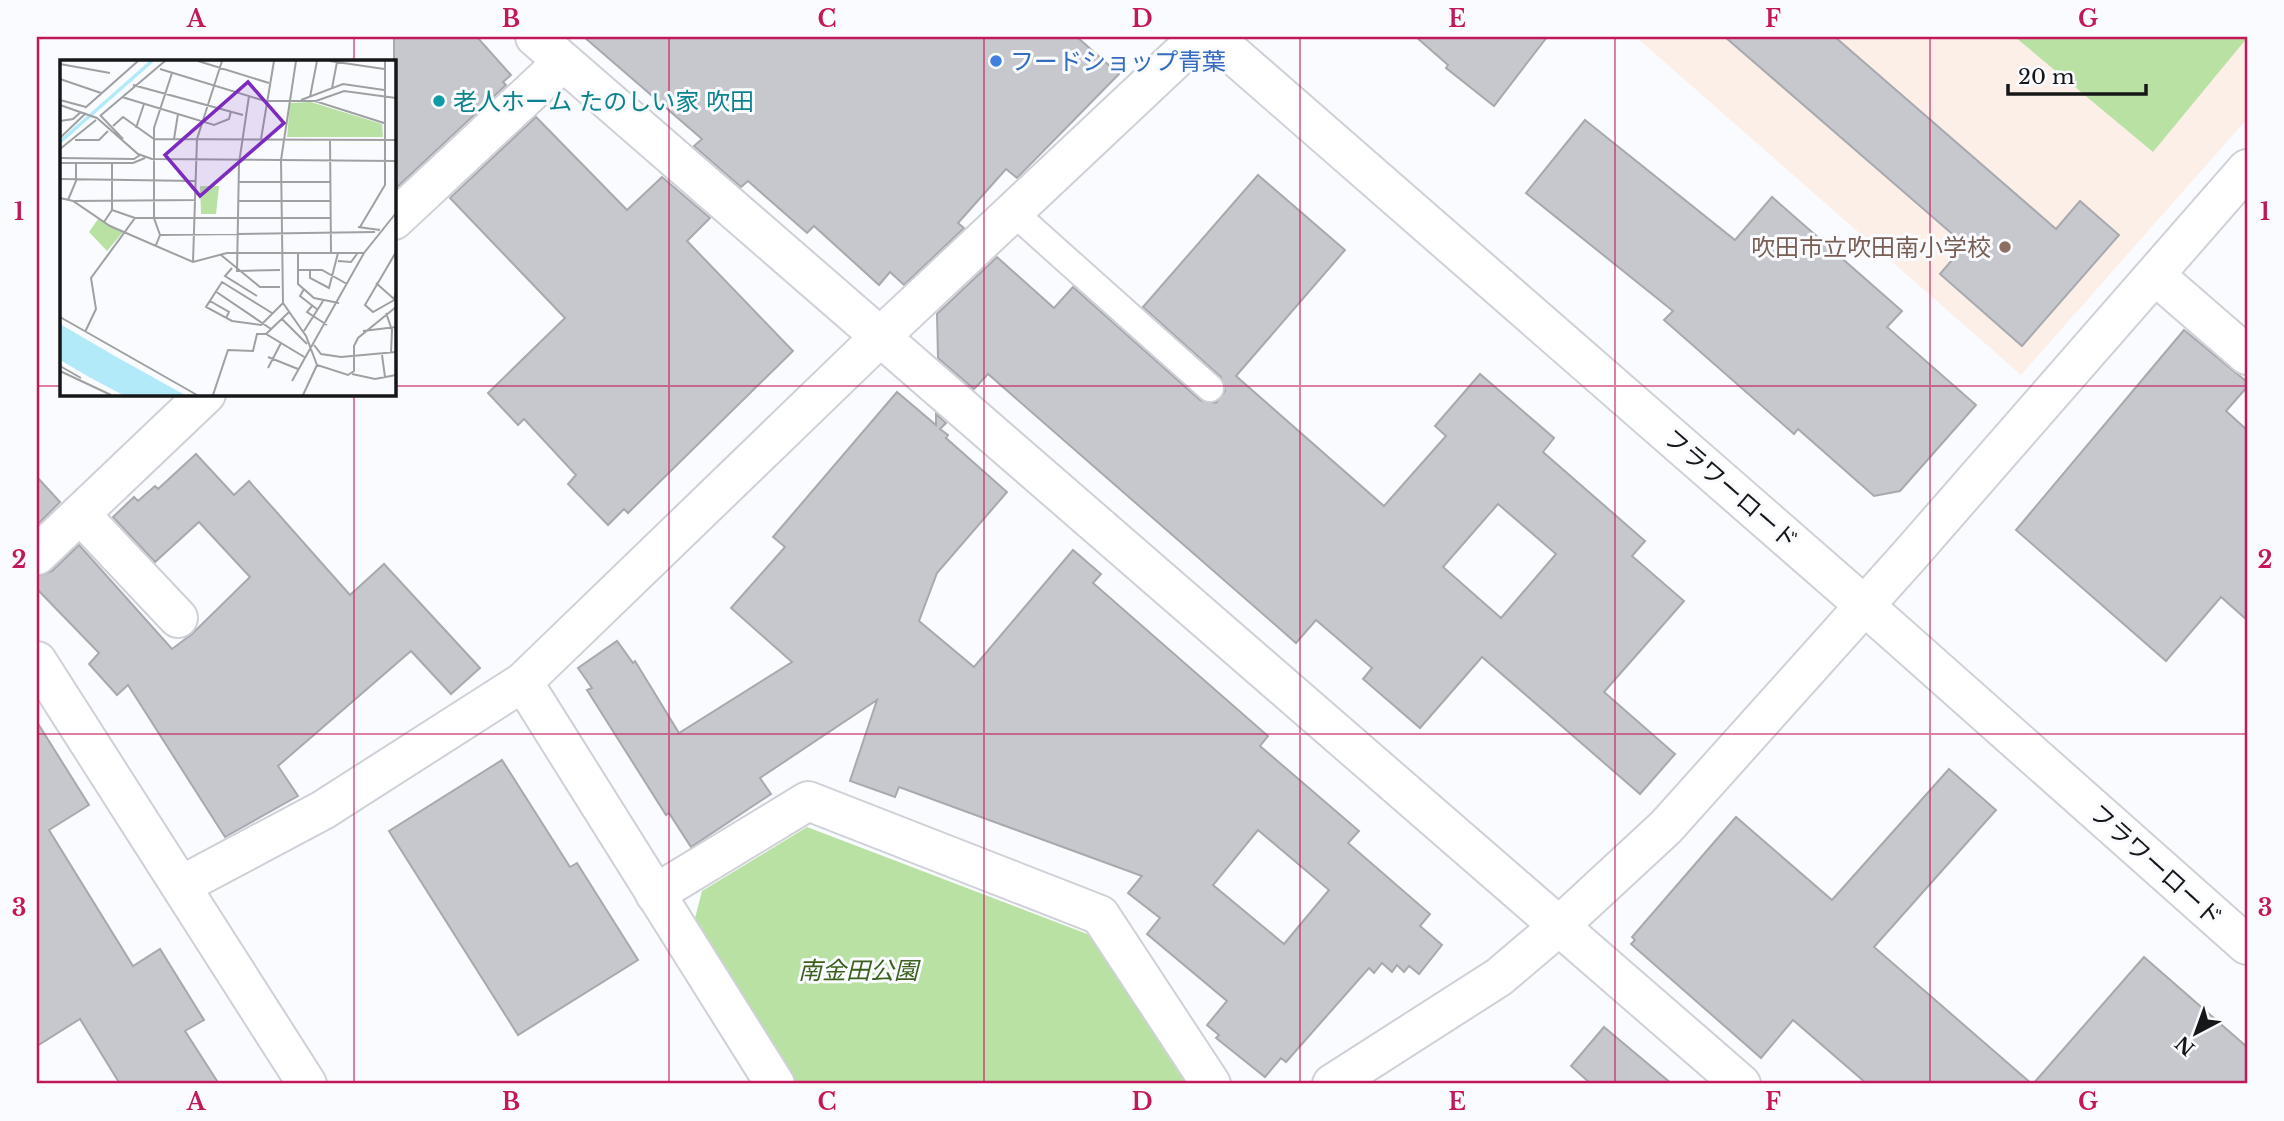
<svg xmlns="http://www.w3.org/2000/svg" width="2284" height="1121" font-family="'Libre Baskerville','Noto Sans JP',serif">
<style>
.education{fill:#fcefe7}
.green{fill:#bae1a4}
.building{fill:#c6c8ce;stroke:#a7a9af;stroke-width:2;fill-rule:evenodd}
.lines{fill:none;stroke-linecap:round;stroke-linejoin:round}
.service-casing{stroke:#ced1d7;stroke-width:30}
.minor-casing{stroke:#ced1d7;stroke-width:42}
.tertiary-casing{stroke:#ced1d7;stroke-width:42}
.service{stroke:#fff;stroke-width:26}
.minor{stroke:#fff;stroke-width:38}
.tertiary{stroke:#fff;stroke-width:38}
.grid{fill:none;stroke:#c2185b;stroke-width:2;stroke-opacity:0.55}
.shop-dot{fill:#3f7fe0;stroke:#fafbfe;stroke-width:2.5}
.culture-dot{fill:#0f9aa8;stroke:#fafbfe;stroke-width:2.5}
.education-dot{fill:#8d6e63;stroke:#fafbfe;stroke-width:2.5}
.labels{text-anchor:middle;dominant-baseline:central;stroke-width:6;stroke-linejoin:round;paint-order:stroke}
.shop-label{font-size:24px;fill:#366cbe;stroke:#fafbfe;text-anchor:start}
.culture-label{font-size:24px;fill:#0d838f;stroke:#fafbfe;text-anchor:start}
.education-label{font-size:24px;fill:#785e54;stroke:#fafbfe;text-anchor:end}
.street-label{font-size:24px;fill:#161719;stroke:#fafbfe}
.park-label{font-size:24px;font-style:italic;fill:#3a601e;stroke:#fafbfe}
.inset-river{fill:none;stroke:#b3eafa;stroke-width:3.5}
.inset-road{fill:none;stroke:#9fa0a2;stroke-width:2}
.view{fill:#7b2cbf;fill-opacity:0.15;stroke:#7b2cbf;stroke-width:3.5}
.inset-edge{fill:none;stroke:#161719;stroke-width:3.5}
.neatline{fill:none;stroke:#c2185b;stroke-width:2.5}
.grid-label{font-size:23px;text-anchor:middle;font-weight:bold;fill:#c2185b}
</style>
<rect width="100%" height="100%" fill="#fafbfe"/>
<path class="education" d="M1636,37H2247V119L2021,375Z"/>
<g class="green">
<path d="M2015,37H2247V38L2153,152Z"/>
<path d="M807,827L1090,935L1186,1084H795L694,922L702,891Z"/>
</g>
<g class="building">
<path d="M394,37H477L511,75L503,82L506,85L394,190Z"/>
<path d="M584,37H1077L1119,74L1017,178L1006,169L958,223L964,228L904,285L890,272L879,285L814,226L807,233L748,181L741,187L694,146L702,139Z"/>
<path d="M1416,37H1547L1494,106L1446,68L1448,65Z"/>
<path d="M1725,37H1835L2056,229L2080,201L2119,235L2022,346L1940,274L1965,245Z"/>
<path d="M536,117L627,210L662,177L710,218L687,241L793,351L628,513L624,509L608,525L568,484L576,475L524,419L518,425L488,393L565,318L450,198Z"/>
<path d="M1585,120L1735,240L1772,197L1902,311L1887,327L1976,405L1900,491L1874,496L1798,429L1794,434L1664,320L1673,311L1526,193Z"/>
<path d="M1258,175L1345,250L1236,376L1384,506L1446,436L1435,426L1480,374L1554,438L1543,452L1645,541L1632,556L1684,601L1604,692L1675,754L1640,794L1482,657L1420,728L1363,679L1372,668L1316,620L1296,643L988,374L974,389L938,358L937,314L997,257L1054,308L1073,287L1200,400L1216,403L1225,391L1221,377L1143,307ZM1498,504L1556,554L1501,618L1443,567Z"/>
<path d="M2184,330L2247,382V387L2226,411L2247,430V620L2221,597L2166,661L2016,530Z"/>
<path d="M897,392L936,425V414L946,423L940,429L948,435L946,438L1007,492L937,573L919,621L974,667L1073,550L1101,574L1093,583L1268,736L1260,746L1359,831L1348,843L1430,914L1420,926L1442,945L1419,974L1409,966L1404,972L1397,965L1392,972L1382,963L1374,973L1369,968L1286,1062L1281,1058L1265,1077L1216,1038L1219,1035L1207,1025L1227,1001L1147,934L1160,918L1128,893L1142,876L899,787L895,797L850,781L877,700L760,778L771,794L691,847L669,813L666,815L587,690L592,688L578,668L617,641L633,663L635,661L679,733L792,662L731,608L785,547L773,537ZM1258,830L1329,890L1284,944L1213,885Z"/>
<path d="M196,454L234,495L249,481L350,595L384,564L480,668L451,694L411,651L278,766L298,796L225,837L128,685L117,695L89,664L99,653L37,589V576L52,571L79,545L172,649L192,634L250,577L199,522L155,562L113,517L134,497L138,501L155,486L158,489Z"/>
<path d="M37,477L60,502L37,525Z"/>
<path d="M37,722L89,805L49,830L133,966L160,949L204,1020L185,1031L219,1084H120L80,1019L37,1046Z"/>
<path d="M502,760L570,867L577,863L638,960L518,1035L389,831Z"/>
<path d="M1949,769L1996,810L1874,947L2032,1084H1867L1793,1020L1761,1058L1631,944L1635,940L1632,937L1736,817L1832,900Z"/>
<path d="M2144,957L2247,1047V1084H2033Z"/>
<path d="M1604,1027L1672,1084H1591L1571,1066Z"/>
</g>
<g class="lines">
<defs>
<path id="service" d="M1013,212L1210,388"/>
<g id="minor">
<path d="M535,37L1741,1084"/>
<path d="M394,220L563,62"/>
<path d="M2156,276L2247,355"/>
<path d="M80,514L178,618"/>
<path d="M37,555L206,394"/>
<path d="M37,661L307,1084"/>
<path d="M523,682L775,1084"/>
<path d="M182,885L323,810L523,682L881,336L1199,37"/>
<path d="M655,894L808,801L1100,915L1211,1084"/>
</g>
<g id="tertiary">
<path d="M1213,37L1865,606L2247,945"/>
<path d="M1332,1084L1499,977L1558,927L1666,827L1909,556L2247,169"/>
</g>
</defs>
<use href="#service" class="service-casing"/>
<use href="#minor" class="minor-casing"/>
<use href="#tertiary" class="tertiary-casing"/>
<use href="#service" class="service"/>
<use href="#minor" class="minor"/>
<use href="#tertiary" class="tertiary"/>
</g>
<path class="grid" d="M354,37V61M669,37V1084M984,37V1084M1300,37V1084M1615,37V1084M1930,37V1084M37,386H61M394,386H2247M354,394V1084M37,734H2247"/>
<circle class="shop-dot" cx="996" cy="61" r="7"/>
<circle class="culture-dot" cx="439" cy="101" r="7"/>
<circle class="education-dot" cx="2005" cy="247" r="7"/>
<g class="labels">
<g class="shop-label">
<text x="1010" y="61">フードショップ青葉</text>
</g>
<g class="culture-label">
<text x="453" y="101">老人ホーム たのしい家 吹田</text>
</g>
<g class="education-label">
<text x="1991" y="247">吹田市立吹田南小学校</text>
</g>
<g class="street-label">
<text transform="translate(1731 489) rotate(41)">フラワーロード</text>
<text transform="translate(2156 865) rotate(42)">フラワーロード</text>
</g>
<g class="park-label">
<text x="858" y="970">南金田公園</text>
</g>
</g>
<g transform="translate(60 60)">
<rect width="336" height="336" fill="#fafbfe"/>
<path d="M251,42L322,64L323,77H227L230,43ZM140,126H159L156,154H141ZM38,159L63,172L47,191L29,172Z" fill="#bae1a4"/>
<path d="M0,264L60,299L125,335H63L29,317L0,300Z" fill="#b3eafa"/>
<path class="inset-river" d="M0,82L92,1"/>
<path class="inset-road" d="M138,1L209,23M236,1L221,100L223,243L246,276L257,305L288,315L294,311V286L298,278L336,247M270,1L324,9M0,4L50,13M100,9L205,41H255L324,63M0,19L41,33M73,25L183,55M272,28L277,2M62,37L154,65L169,59L171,51M250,37L257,1M0,40L26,47M241,40L283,24L324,30M256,41L284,31L336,38M0,45L37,58L78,94L92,99L336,101M25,48L78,1M40,55L63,79M40,56L105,1M0,61L13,59L21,52M53,66L63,57L94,79L336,80M76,68L84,44M0,78L26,53M114,79L118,54M201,79L214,1M270,79L271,193M15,80H39L48,71M0,89L36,60M0,98L74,99L80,95M0,103H73L85,98M0,119L136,121M179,122H271M0,138L13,141L50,166L133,202L167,193H304M8,140L16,121V103M14,141L136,140M179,141H271M52,150L75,158M44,162L52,150V103M298,167L320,170M300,167L325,125V1M100,175L315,172M96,185L100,175L94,158V68L112,13M336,192L305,245L313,252L336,239M238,193V224L254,238L279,243M161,195L200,227H220M278,201L291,202L297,194M133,202L137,79L162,1M172,208L165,216L197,236M238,210H262L287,224M250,210V218L269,228L278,193M178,211L220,210M177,212L179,103L189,36M316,223L334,239L336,232M244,229L240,236L258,250M155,231L211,269M150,241L169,252L166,258M252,246L247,252L267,265M212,253L162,222L146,247L172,261L201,265L223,243M326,253L332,270L331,293M0,257L137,335M222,259L247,284M244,271L263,241M303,271L336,267M25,272L36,249L31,218L75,158H271M206,274L229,252M254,285L261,294L281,297L336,292M322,295L325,317M208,297L238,309M0,306L21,318M208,308L221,283M0,311L51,335M292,314L315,319L336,315M232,321L304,193L336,153M153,335L168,290L193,291L197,274H206L246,298M243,335L257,305"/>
<path class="view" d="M188,22L224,63L140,136L105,95Z"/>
<rect width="336" height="336" class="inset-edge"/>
</g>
<rect width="2284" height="1121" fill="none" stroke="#fafbfe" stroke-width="77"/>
<g transform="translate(2196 1033) rotate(221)" stroke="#fafbfe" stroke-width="5" paint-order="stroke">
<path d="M0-5L12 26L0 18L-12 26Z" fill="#161719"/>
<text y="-10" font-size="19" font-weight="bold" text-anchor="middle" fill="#161719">N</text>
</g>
<path d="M2008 84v10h138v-10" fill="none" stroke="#161719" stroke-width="3.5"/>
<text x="2018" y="84" font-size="21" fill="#161719" stroke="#fafbfe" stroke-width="5" paint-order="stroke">20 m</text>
<rect x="38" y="38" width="2208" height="1044" class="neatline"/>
<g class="grid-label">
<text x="196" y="27">A</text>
<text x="511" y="27">B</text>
<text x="827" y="27">C</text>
<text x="1142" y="27">D</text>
<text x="1457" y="27">E</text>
<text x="1773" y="27">F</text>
<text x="2088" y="27">G</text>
<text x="19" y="220">1</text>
<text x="2265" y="220">1</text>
<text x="19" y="568">2</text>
<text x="2265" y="568">2</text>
<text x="19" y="916">3</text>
<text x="2265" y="916">3</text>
<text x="196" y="1110">A</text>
<text x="511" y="1110">B</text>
<text x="827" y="1110">C</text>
<text x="1142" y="1110">D</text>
<text x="1457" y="1110">E</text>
<text x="1773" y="1110">F</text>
<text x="2088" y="1110">G</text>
</g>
</svg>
